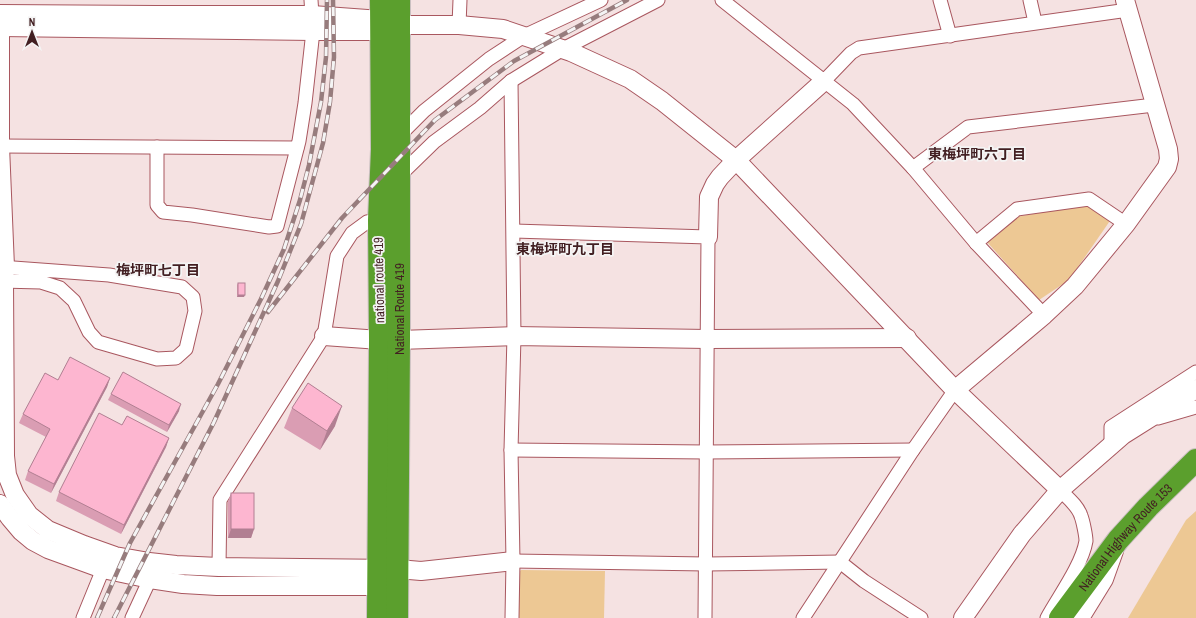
<svg xmlns="http://www.w3.org/2000/svg" width="1196" height="618" font-family="'Archivo Narrow','Noto Sans JP',sans-serif">
<style>
.green{fill:#edc894}
.lines{fill:none;stroke-linecap:round;stroke-linejoin:round}
.street-casing{stroke:#a9575f;stroke-width:15}
.secondary-casing{stroke:#a9575f;stroke-width:20}
.highway-casing{stroke:#cac0c1;stroke-width:24}
.street{stroke:#fff;stroke-width:13}
.secondary{stroke:#fff;stroke-width:18}
.highway{stroke:#5b9f2d;stroke-width:22}
.rail-casing{stroke:#977c7d;stroke-width:4.5}
.rail{stroke:#f4f4f4;stroke-width:3;stroke-dasharray:9;stroke-linecap:butt}
.wall{fill:#da9db3}
.shaded-wall{fill:#b17f92}
.building{fill:#fdb6d0;stroke:#b17f92}
.labels{text-anchor:middle;dominant-baseline:central;stroke-width:3.5;stroke-linejoin:round;paint-order:stroke}
.street-label{font-size:13px;fill:#421f22;stroke:#f4f4f4}
.neighbourhood-label{font-size:14px;font-weight:bold;fill:#421f22;stroke:#f4f4f4}
</style>
<rect width="100%" height="100%" fill="#f5e2e2"/>
<g class="green">
<path d="M1088,204L1114,215L1069,280L1039,300L987,242L1016,217Z"/>
<path d="M1196,511V618H1128L1186,520Z"/>
<path d="M521,570L605,571L604,618H517V574Z"/>
</g>
<g class="lines">
<defs>
<g id="street">
<path d="M311,0L312,15"/>
<path d="M722,0L853,104L913,168L976,243L1044,315"/>
<path d="M940,0L950,36"/>
<path d="M1030,0L1035,22"/>
<path d="M459,25L460,0"/>
<path d="M511,81L514,336L511,450L513,561L512,618"/>
<path d="M824,81L851,53L859,48C949,36 1038,22 1128,10"/>
<path d="M399,136L424,111L489,59L524,36L601,0"/>
<path d="M0,146L297,148"/>
<path d="M157,147V205L163,212L192,215L269,227L277,226L299,141L305,103L313,31"/>
<path d="M913,168L968,127L1154,105"/>
<path d="M398,177L434,142L480,108L511,81L563,49L658,0"/>
<path d="M514,231L708,237L705,618"/>
<path d="M976,243L1017,209L1089,199L1126,224"/>
<path d="M0,267L109,275L182,287L193,297L195,311L186,349L176,358L157,359L98,342L89,332L74,301L60,288L41,282L0,281"/>
<path d="M1158,418L1196,407"/>
<path d="M1111,446V427L1196,372"/>
<path d="M511,450L706,452L913,450"/>
<path d="M513,561L706,564L840,562L864,581L921,618"/>
<path d="M219,567L220,500L324,336L337,256L352,233L367,222L379,220"/>
<path d="M83,618L103,569"/>
<path d="M132,618L150,579"/>
<path d="M803,618L913,450L955,390"/>
<path d="M1047,618C1059,596 1082,565 1086,541C1086,536 1083,521 1081,516C1078,506 1068,498 1060,490"/>
</g>
<g id="secondary">
<path d="M0,14L156,15H312L381,20L398,25H459L503,29L571,52L630,79L662,101L736,160L955,390L1060,490"/>
<path d="M0,24V146L5,267L4,281L5,456L7,475L15,495L29,515L48,530L84,545L115,556L149,562L176,565L219,567L398,569L421,571L513,561"/>
<path d="M0,27L313,31H381L386,29"/>
<path d="M708,237L709,197L715,184L720,177L736,160L824,81"/>
<path d="M324,336L380,340"/>
<path d="M399,340L514,336L707,339L907,338"/>
<path d="M955,390L1044,315L1075,286L1126,224L1167,167L1169,159L1168,149L1125,0"/>
<path d="M0,504L10,518L21,531L33,541L48,549L103,569L150,579L183,584L217,586H392"/>
<path d="M963,618L1022,534L1060,490L1123,435L1196,389"/>
<path d="M1080,618L1104,579L1114,551"/>
</g>
<g id="highway">
<path d="M378,618L380,340L379,220L382,149L381,0"/>
<path id="s1" d="M397,618L399,340V0"/>
<path id="s2" d="M1060,618L1118,540L1148,507L1196,460"/>
</g>
</defs>
<use href="#street" class="street-casing"/>
<use href="#secondary" class="secondary-casing"/>
<use href="#highway" class="highway-casing"/>
<use href="#street" class="street"/>
<use href="#secondary" class="secondary"/>
<use href="#highway" class="highway"/>
<defs>
<g id="rail">
<path d="M268,312L342,218L435,120L514,61L627,0"/>
<path d="M97,618L130,543L218,384L261,299L284,249L300,200L309,165L321,102L326,57L327,0"/>
<path d="M114,618L214,422L278,281L301,224L323,143L330,102L334,57L333,0"/>
</g>
</defs>
<use href="#rail" class="rail-casing"/>
<use href="#rail" class="rail"/>
</g>
<g class="wall">
<path d="M238,283L244,297H237V285Z"/>
<path d="M110,378L107,387L51,493L25,480L28,471L46,437L19,423L23,414L58,380Z"/>
<path d="M111,394L179,411L167,432L108,400Z"/>
<path d="M292,408L335,426L320,450L284,428Z"/>
<path d="M122,425L169,438L166,447L121,534L56,501L59,492Z"/>
<path d="M231,493L254,529L251,538H228V502Z"/>
</g>
<g class="shaded-wall">
<path d="M238,295H245L244,297H237Z"/>
<path d="M110,378L107,387L51,493L54,484Z"/>
<path d="M181,404L179,411L167,432L169,425Z"/>
<path d="M342,406L335,426L320,450L327,431Z"/>
<path d="M169,438L166,447L121,534L124,525Z"/>
<path d="M231,529H254L251,538H228Z"/>
</g>
<g class="building">
<rect x="238" y="283" width="7" height="12"/>
<path d="M70,357L110,378L54,484L28,471L50,429L23,414L45,373L58,380Z"/>
<path d="M123,372L181,404L169,425L111,394Z"/>
<path d="M308,383L342,406L327,431L292,408Z"/>
<path d="M99,413L122,425L127,416L169,438L124,525L59,492Z"/>
<rect x="231" y="493" width="23" height="36"/>
</g>
<g class="labels">
<g class="street-label">
<text transform="translate(379 280) rotate(-91)">national route 419</text>
<text stroke="none"><textPath href="#s1" startOffset="309">National Route 419</textPath></text>
<text stroke="none"><textPath href="#s2" startOffset="104">National Highway Route 153</textPath></text>
</g>
<g class="neighbourhood-label">
<text x="977" y="154">東梅坪町六丁目</text>
<text x="565" y="249">東梅坪町九丁目</text>
<text x="158" y="270">梅坪町七丁目</text>
</g>
</g>
<g transform="translate(32 32)" stroke="#f4f4f4" stroke-width="3" paint-order="stroke">
<path d="M0-3L7 15L0 10L-7 15Z" fill="#421f22"/>
<text y="-6" font-size="11" font-weight="bold" text-anchor="middle" fill="#421f22">N</text>
</g>
</svg>
